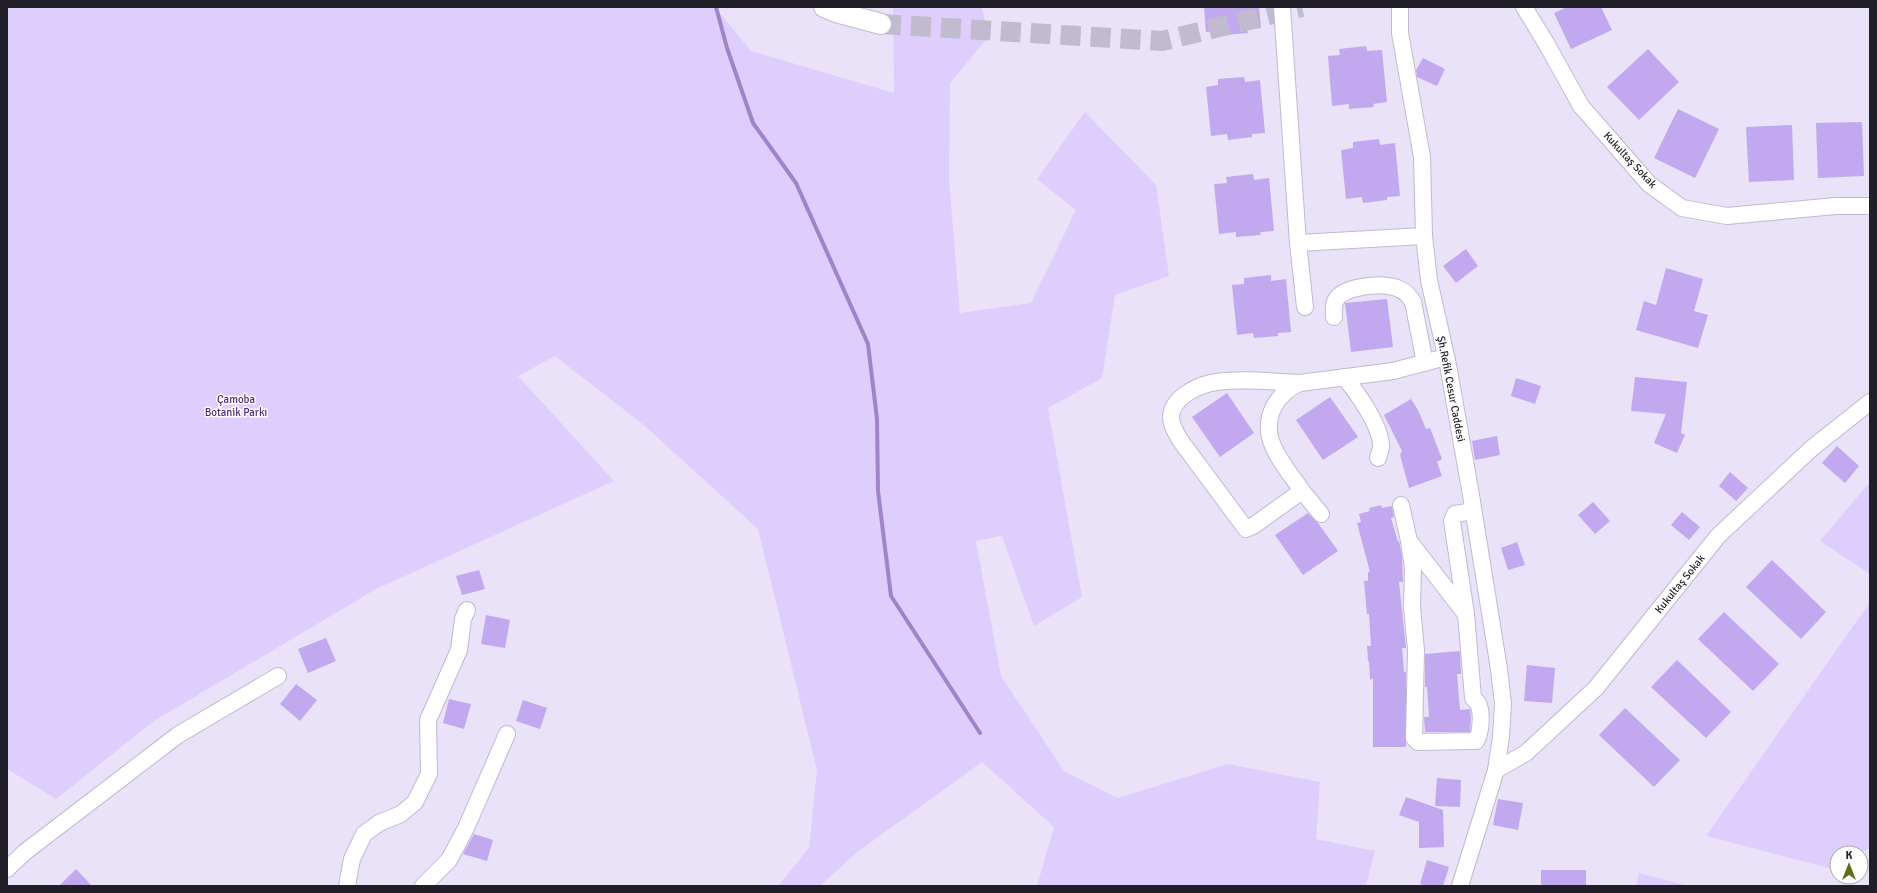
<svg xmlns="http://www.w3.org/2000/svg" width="1877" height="893" font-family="Signika,sans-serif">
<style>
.green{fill:#decefd}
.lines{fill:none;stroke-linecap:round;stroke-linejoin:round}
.stream{stroke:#9e85c9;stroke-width:4}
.building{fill:#c1a8ef}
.major-tunnel{stroke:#c1bbcf;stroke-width:20;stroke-dasharray:20 10;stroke-linecap:butt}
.minor-casing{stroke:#c0b9d0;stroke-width:18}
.major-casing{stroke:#c0b9d0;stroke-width:22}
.minor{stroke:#fff;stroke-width:16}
.major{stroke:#fff;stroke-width:20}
.labels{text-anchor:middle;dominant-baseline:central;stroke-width:3;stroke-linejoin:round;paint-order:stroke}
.street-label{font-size:11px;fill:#201e26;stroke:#fff}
.park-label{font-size:11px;fill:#4d2a7b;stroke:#fff}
</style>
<rect width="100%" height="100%" fill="#e9e2f9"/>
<g class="green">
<path d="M7,7H715L751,51L894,93L893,7H982L988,37L950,83L949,179L960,313L1031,303L1076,210L1037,179L1085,112L1156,185L1169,276L1115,295L1102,378L1048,408L1082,597L1034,626L1002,536L976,541L1001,676L1064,771L1118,798L1228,764L1320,782L1316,839L1375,851L1366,886H1037L1054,827L982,762L856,853L820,886H778L809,848L817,770L758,529L645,426L555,356L518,376L614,481L376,589L154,721L56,799L7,769Z"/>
<path d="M1870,482V574L1820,541Z"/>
<path d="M1870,602V848L1860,853H1837V864L1829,868L1706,836Z"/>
<path d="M1639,873L1688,886H1636Z"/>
</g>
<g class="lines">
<path class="stream" d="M716,7L727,48L753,123L796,183L868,344L877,419L878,491L891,596L980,733"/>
</g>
<g class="building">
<path d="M1204,7H1259L1261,28L1247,30L1248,33L1224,35L1223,30L1206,32Z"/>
<path d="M1567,7H1601L1612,30L1571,49L1554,13Z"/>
<path d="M1366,46L1367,51L1382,50L1387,102L1373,104L1374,107L1349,109V104L1332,106L1328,56L1340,55L1339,49Z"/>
<path d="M1648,49L1679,82L1639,120L1607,87Z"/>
<path d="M1423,58L1445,69L1437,86L1417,77L1416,70Z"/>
<path d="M1244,77L1245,82L1260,80L1265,133L1252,134V137L1228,140L1227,134L1211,136L1206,87L1218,85V79Z"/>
<path d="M1678,109L1719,129L1695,178L1654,158Z"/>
<path d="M1862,122L1864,176L1818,178L1816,123Z"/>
<path d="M1792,125L1794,180L1749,182L1746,127Z"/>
<path d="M1379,139L1380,145L1395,143L1400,196L1387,197V200L1363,203L1362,197L1346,199L1341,150L1353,148V142Z"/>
<path d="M1253,174L1254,180L1269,178L1274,231L1260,232L1261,235L1236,237V232L1219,234L1214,184L1227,183L1226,177Z"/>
<path d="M1466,249L1478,266L1456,283L1443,266Z"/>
<path d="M1666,268L1703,279L1694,311L1708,315L1698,348L1636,330L1644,301L1656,305Z"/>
<path d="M1271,275V281L1286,279L1291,332L1278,333V336L1254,338L1253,333L1237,335L1232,285L1244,284V278Z"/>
<path d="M1387,299L1393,347L1351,352L1345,303Z"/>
<path d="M1635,377L1687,382L1681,433L1685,435L1677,453L1654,443L1666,414L1631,411Z"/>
<path d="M1516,378L1541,386L1535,404L1511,396Z"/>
<path d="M1227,393L1254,433L1220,457L1192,417Z"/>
<path d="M1330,397L1358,437L1323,460L1296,420Z"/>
<path d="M1411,399L1418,410L1426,429L1430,428L1442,459L1437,462L1442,476L1409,488L1400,455L1402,451L1384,415Z"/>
<path d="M1497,436L1500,455L1475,460L1472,441Z"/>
<path d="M1837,446L1859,466L1845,483L1822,463Z"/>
<path d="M1730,472L1748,488L1736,501L1719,486Z"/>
<path d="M1593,502L1610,521L1595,534L1578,515Z"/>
<path d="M1381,505L1382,508L1392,506L1394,517L1391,518L1398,542L1399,541L1402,556L1403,582H1399L1406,648H1402L1404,672H1406V747H1373V678L1370,680L1369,661H1368L1367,646H1371L1369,614H1367L1364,581H1368V572H1370L1357,523L1361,522L1359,514L1370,511L1369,508Z"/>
<path d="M1682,512L1700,527L1689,540L1671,525Z"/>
<path d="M1308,513L1318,523L1338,551L1303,575L1275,535Z"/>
<path d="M1517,542L1525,565L1508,570L1501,548Z"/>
<path d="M1772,560L1826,612L1801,639L1746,587Z"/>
<path d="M479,570L485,589L462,595L456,576Z"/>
<path d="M1724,612L1779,664L1753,691L1698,639Z"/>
<path d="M486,615L510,620L505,648L481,644Z"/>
<path d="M326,638L336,661L308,673L298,649Z"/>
<path d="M1460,651L1461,674H1457L1460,710L1470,709L1471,719L1470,732H1425L1424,717H1429L1427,687H1425V654Z"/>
<path d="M1677,660L1731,712L1706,738L1651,687Z"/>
<path d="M1527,665L1555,668L1552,703L1524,701Z"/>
<path d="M296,684L317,700L300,721L280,704Z"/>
<path d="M449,699L471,704L464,729L443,723Z"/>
<path d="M523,700L547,708L540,729L516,721Z"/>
<path d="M1625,708L1680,760L1654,787L1599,735Z"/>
<path d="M1437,778L1461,780L1460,807L1435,806Z"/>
<path d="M1406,797L1443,810L1444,847L1419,848V822L1399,815Z"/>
<path d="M1498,799L1523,803L1518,830L1493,825Z"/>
<path d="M474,834L493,840L487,861L463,854Z"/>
<path d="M1427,860L1449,867L1443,886H1427L1420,884Z"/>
<path d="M76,869L92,886H59Z"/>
<rect x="1541" y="870" width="45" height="16"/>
</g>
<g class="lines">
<path class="major-tunnel" d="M881,24L1162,41L1302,7"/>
<defs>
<g id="minor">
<path d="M1282,7L1298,243L1305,307"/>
<path d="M1400,7V33L1422,157L1424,236L1429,280L1448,365L1471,495L1499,669L1503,704L1501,737L1496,770L1460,886"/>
<path d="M1524,7L1546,43L1581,106L1649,184L1682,208L1727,216L1836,206H1870"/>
<path d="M1298,243L1424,236"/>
<path d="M1334,317C1334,312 1333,307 1335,302C1340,287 1375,284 1388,286C1399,287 1408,293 1413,302L1425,363"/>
<path d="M1344,377C1357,392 1381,426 1381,446C1381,450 1379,454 1378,458"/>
<path d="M1300,383C1273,382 1244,378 1217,382C1199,384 1172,397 1171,417C1171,425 1176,433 1180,440L1246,529L1253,526L1302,491C1292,476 1277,459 1271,441C1263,416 1278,392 1300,383L1393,371L1446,357"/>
<path d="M1302,491L1321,514"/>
<path d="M1401,505L1409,541L1465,613"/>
<path d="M1409,541L1413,568L1412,607L1416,650L1414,738L1418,742L1476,741C1481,734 1482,714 1479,706C1479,703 1475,700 1473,698L1466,614L1452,521L1455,514L1473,511"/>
<path d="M1496,770L1526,753L1596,688L1718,536L1812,448L1870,402"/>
<path d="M7,869L25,852L178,735L278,676"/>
<path d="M347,886L352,859L364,834L379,823L401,814L415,802L429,774L428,720L459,650L463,619L467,610"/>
<path d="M423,886L449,860L466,828L507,734"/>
</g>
<path id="major" d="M824,7L836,12L881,24"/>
</defs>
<use href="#minor" class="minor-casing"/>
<use href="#major" class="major-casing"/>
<use href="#minor" class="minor"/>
<use href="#major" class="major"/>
</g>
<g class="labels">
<g class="street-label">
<text transform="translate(1630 160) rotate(47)">Kukultaş Sokak</text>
<text transform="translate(1451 389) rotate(79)">Şh.Refik Cesur Caddesi</text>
<text transform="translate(1680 584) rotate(-51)">Kukultaş Sokak</text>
</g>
<g class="park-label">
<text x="236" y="399">Çamoba<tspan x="236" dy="13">Botanik Parkı</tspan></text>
</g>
</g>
<rect width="1877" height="893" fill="none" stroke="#201e26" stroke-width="16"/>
<g transform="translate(1849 865)"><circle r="19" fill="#ffffff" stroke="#a6a5a8"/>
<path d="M0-3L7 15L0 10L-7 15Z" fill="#5f6f1c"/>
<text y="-6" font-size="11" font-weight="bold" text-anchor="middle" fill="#201e26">K</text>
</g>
</svg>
